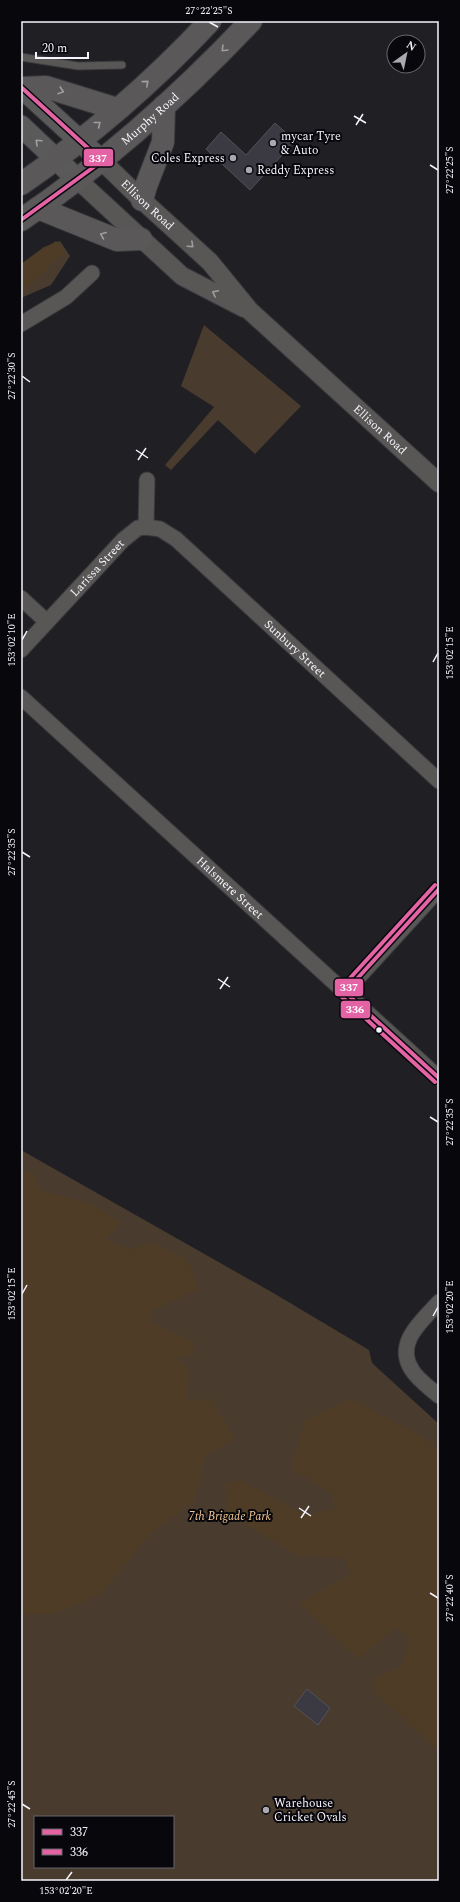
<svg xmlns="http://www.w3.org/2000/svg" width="460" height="1902" font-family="Spectral,serif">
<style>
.green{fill:#493c2e;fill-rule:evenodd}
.forest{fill:#4f3c26}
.building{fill:#3b3941;stroke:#545358}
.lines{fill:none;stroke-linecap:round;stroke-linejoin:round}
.service-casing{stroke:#3a393d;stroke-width:9}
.minor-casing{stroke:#3a393d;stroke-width:17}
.tertiary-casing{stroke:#3a393d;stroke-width:20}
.secondary-casing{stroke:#3a393d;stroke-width:23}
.primary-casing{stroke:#3a393d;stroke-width:24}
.service{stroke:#585756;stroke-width:7}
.minor{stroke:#585756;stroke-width:15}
.tertiary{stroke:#585756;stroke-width:18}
.secondary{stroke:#5b5a5a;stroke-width:21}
.primary{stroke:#5a5858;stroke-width:22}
.bus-1-casing{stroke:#08070c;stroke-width:7}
.bus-2-casing{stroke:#08070c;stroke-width:7}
.bus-1{stroke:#e463a4;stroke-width:4}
.bus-2{stroke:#e463a4;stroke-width:4}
.oneway{stroke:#a09ea1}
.oneway2{stroke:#a09fa2}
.oneway3{stroke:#9f9da0}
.ticks{fill:none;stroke:#f5f3fb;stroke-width:1.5}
.poi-dot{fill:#aaa9b0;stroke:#08070c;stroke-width:1.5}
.bus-dot{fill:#f5f3fb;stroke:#08070c;stroke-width:1.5}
.labels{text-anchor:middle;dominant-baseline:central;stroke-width:4;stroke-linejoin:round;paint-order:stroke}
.street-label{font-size:12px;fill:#f5f3fb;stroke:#08070c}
.poi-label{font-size:12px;fill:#f5f3fb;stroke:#08070c;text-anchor:start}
.park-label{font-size:12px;font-style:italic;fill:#f2c896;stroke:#08070c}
.line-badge{stroke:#08070c;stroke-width:1.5}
.badge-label{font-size:11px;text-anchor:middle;font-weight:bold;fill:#fff}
.neatline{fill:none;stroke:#f5f3fb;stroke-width:1.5}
.ticks-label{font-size:10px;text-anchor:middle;fill:#f5f3fb}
</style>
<rect width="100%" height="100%" fill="#201f24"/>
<g class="green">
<path d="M60,241L70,256L51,285L21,298V264L44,247Z"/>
<path d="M204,325L301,406L255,454L218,420L171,470L165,465L214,407L181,386Z"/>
<path d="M21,1150L275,1294L369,1350L372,1363L439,1424V1881H21ZM35,1817H173V1867H35Z"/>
</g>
<g class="forest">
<path d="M56,241L65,251L21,293V264Z"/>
<path d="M21,1171H33L40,1190L94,1205L120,1222L106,1240L132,1250L150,1242L187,1259L199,1289L151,1311L152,1323L193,1342V1356H176L189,1371L187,1402L210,1398L236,1438L205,1456L195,1501L151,1533L100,1595L54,1614H21Z"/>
<path d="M351,1399L422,1436L439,1451V1752L377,1694L373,1678L402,1667L409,1639L396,1628L358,1659L299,1603L351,1574L346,1559L297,1555L227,1513L225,1483L241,1480L305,1515L335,1509L333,1494L290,1468L305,1420Z"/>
</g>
<g class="building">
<path d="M275,123L295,141L250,190L206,149L221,132L246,155Z"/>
<path d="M307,1689L330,1708L318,1725L294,1706Z"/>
</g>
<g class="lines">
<defs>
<path id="service" d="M21,57L78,66L122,65"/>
<g id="minor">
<path d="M21,324L66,297L92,273"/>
<path id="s1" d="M146,527L160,529L176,539L439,781"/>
<path d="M21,598L47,622"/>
<path id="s2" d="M21,650L123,540L138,528L146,527L147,480"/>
<path id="s3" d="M21,697L439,1078"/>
<path d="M345,992L439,889"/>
<path d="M439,1302C422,1321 394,1343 412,1370C418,1380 430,1388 439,1396"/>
</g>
<g id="tertiary">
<path id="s4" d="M102,161L142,200L210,262L250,311L439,483"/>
<path d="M78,180L182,276L244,308"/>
</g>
<g id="secondary">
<path d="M21,87L102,161"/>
<path d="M21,126L78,180"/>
</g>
<g id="primary">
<path d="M22,88L46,87L117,109"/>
<path d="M21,184C88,138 155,80 210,21"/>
<path d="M142,200L146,186L163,142L164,106"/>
<path d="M38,208L117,240L141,239"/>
<path id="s5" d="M21,220C105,163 181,95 251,21"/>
</g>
</defs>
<use href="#service" class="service-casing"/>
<use href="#minor" class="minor-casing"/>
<use href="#tertiary" class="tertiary-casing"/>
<use href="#secondary" class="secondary-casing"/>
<use href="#primary" class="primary-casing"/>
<use href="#service" class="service"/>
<use href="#minor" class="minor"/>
<use href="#tertiary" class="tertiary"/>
<use href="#secondary" class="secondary"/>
<use href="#primary" class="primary"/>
<defs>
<g id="bus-1">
<path d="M21,87L102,161L21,220"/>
<path d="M439,889L345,992L439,1078"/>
</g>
<path id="bus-2" d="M435,885L341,988L339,992L341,996L435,1082"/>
</defs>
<use href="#bus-1" class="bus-1-casing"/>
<use href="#bus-2" class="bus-2-casing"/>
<use href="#bus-1" class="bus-1"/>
<use href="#bus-2" class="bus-2"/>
</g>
<defs><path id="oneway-chevron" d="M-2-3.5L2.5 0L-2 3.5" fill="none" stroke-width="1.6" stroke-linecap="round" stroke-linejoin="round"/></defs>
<g class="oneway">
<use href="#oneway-chevron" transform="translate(224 49) rotate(135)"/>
<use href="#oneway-chevron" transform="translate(146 83) rotate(-41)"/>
<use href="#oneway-chevron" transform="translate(61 91) rotate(18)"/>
<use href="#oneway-chevron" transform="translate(98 124) rotate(-39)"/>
<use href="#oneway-chevron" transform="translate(103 235) rotate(-158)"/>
</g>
<use class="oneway2" href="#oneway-chevron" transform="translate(38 142) rotate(-137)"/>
<g class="oneway3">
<use href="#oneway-chevron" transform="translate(191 245) rotate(42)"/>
<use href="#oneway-chevron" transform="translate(215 293) rotate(-153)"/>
</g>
<path class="ticks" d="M209,22L218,27M354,116L366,123M356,125L363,114M430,165L438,170M22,376L30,382M136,450L148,458M138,460L146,448M22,640L27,631M433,662L438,653M22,852L30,857M218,979L230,987M220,989L228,977M430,1117L438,1122M22,1294L27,1285M433,1316L438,1307M299,1508L311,1516M301,1518L309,1506M430,1593L438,1598M22,1804L30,1809M66,1880L72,1872"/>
<g class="poi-dot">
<circle cx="273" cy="143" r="4"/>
<circle cx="233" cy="158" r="4"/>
<circle cx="249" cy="170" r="4"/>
<circle cx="266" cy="1810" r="4"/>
</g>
<circle class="bus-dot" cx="379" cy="1030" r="3.5"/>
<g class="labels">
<g class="street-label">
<text stroke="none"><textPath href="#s5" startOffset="164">Murphy Road</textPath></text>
<text stroke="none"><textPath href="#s4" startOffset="63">Ellison Road</textPath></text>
<text stroke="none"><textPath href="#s4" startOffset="387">Ellison Road</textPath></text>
<text stroke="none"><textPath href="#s2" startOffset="112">Larissa Street</textPath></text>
<text stroke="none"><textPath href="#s1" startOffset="195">Sunbury Street</textPath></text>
<text stroke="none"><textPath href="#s3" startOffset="283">Halsmere Street</textPath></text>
</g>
<g class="poi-label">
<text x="281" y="136">mycar Tyre<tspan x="281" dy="14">&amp; Auto</tspan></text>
<text x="225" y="158" text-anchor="end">Coles Express</text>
<text x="257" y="170">Reddy Express</text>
<text x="274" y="1803">Warehouse<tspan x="274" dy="14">Cricket Ovals</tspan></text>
</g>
<g class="park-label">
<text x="230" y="1516">7th Brigade Park</text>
</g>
</g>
<g class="line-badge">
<rect x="83" y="148" width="31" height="19" rx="4" fill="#e463a4"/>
<rect x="334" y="978" width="30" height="19" rx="4" fill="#e463a4"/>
<rect x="340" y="1000" width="31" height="19" rx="4" fill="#e463a4"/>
</g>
<g class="badge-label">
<text x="98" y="162">337</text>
<text x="349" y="991">337</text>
<text x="355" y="1013">336</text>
</g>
<rect width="460" height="1902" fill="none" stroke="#08070c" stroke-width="44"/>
<rect x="34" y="1816" width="140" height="52" fill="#08070c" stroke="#67656c"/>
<rect x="42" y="1829" width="20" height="6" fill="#e463a4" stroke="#67656c"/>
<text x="70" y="1836" font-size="12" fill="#f5f3fb">337</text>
<rect x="42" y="1849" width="20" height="6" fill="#e463a4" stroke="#67656c"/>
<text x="70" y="1856" font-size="12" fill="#f5f3fb">336</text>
<g transform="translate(406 54) rotate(33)"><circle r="19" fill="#08070c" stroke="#67656c"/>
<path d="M0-3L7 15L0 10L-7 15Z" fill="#aaa9b0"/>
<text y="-6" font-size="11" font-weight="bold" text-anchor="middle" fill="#f5f3fb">N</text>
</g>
<path d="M36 52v6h52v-6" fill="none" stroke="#f5f3fb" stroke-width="2"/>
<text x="42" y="52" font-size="12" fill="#f5f3fb" stroke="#08070c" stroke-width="3" paint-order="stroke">20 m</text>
<rect x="22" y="22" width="416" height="1858" class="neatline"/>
<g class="ticks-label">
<text x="209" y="14">27°22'25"S</text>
<text transform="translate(449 170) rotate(-90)" y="4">27°22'25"S</text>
<text transform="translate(11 376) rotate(-90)" y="4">27°22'30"S</text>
<text transform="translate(11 640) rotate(-90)" y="4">153°02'10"E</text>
<text transform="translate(449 653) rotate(-90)" y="4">153°02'15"E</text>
<text transform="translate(11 852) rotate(-90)" y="4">27°22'35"S</text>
<text transform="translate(449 1122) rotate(-90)" y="4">27°22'35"S</text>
<text transform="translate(11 1294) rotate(-90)" y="4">153°02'15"E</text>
<text transform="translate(449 1307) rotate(-90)" y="4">153°02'20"E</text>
<text transform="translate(449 1598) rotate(-90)" y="4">27°22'40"S</text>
<text transform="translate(11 1804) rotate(-90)" y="4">27°22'45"S</text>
<text x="66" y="1894">153°02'20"E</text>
</g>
</svg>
